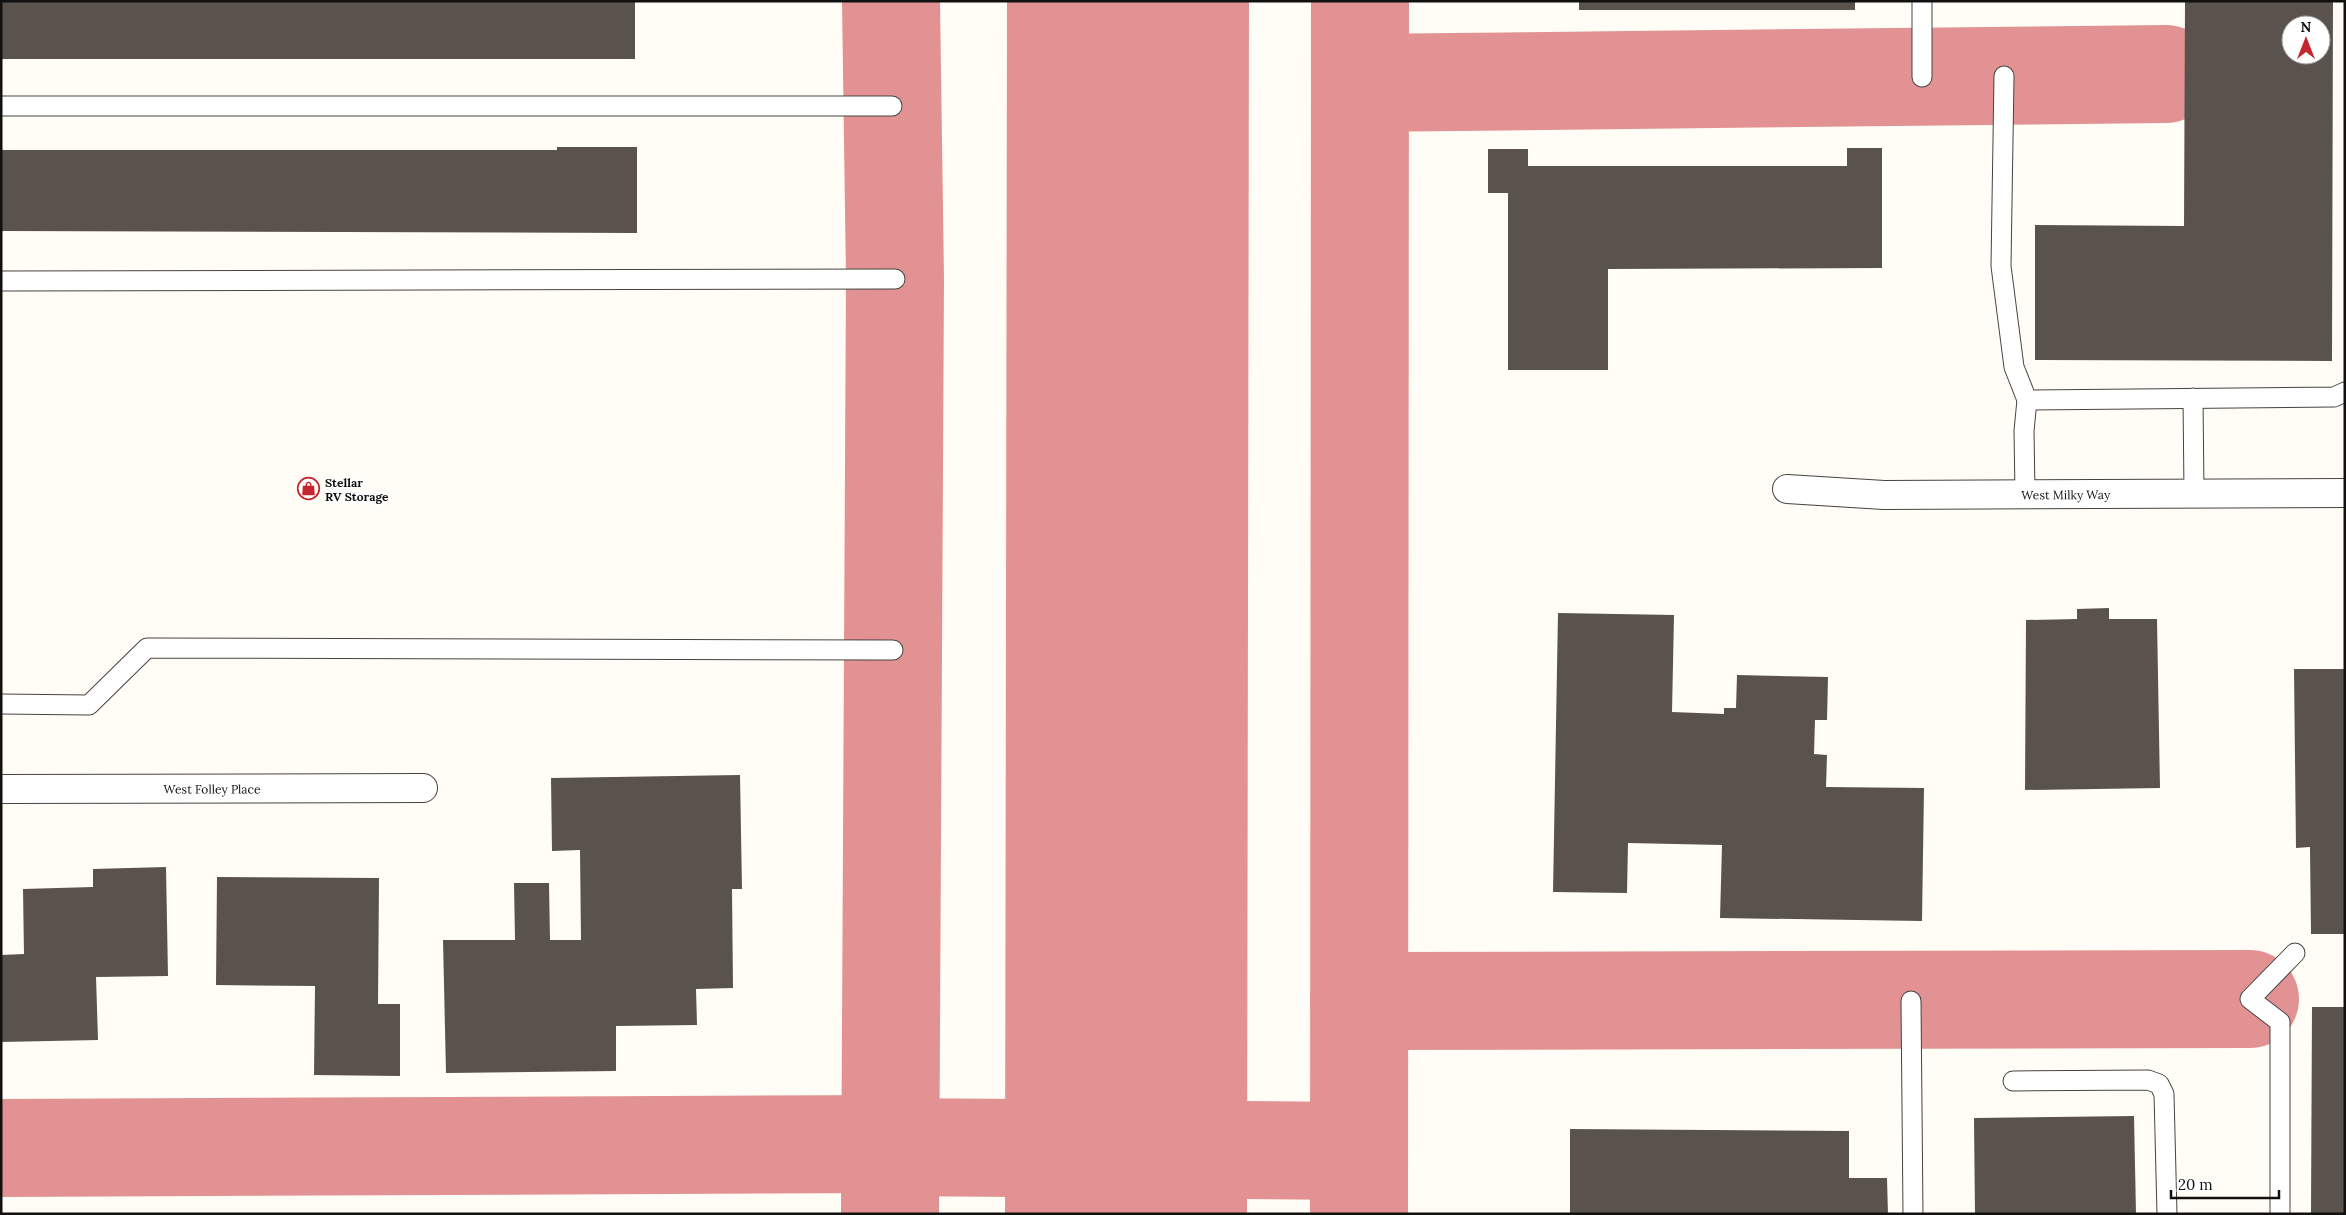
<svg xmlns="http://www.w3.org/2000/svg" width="2346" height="1215" font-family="Lora,serif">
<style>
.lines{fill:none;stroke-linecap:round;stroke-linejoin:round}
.taxiway{stroke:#e29292;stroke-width:98}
.runway{stroke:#e29292;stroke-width:242}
.building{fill:#5a524d;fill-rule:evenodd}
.service-casing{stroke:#444;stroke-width:21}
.minor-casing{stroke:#444;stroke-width:30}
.service{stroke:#fff;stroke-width:19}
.minor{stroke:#fff;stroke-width:28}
.labels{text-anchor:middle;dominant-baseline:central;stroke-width:5;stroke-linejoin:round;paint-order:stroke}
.poi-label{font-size:12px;font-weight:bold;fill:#111;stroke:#fff;text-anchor:start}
.street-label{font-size:12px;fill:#111;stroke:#fff}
</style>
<rect width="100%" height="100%" fill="#fffdf5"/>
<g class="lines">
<g class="taxiway">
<path d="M1360,83L2166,74"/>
<path d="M1359,1001L2250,999"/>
<path d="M890,1147L1359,1151"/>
<path d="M1,1148L890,1144"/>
<path d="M890,1214L895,279L891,1"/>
<path d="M1359,1214L1360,1"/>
</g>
<path class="runway" d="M1126,1214L1128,1"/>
</g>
<g class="building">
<rect x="1" y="1" width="634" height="58"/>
<rect x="1579" y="1" width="276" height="9"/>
<path d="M2185,1H2333L2332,361L2035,360V225L2184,226ZM2291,25H2321V55H2291Z"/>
<path d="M557,147H637V233L1,231V150H557Z"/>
<path d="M1847,148H1882V268L1608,269V370H1508V193H1488V149H1528V166H1847Z"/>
<path d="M2109,608V619H2157L2160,788L2025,790L2026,620L2077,619V609Z"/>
<path d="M1558,613L1674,615L1672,712L1724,714V708H1736L1737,675L1828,677L1827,720H1815L1814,754L1827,755L1826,787L1924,788L1922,921L1720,918L1722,845L1628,843L1627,893L1553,892Z"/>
<path d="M2294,669H2345V934H2311L2310,847L2296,848Z"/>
<path d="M740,775L742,889H732L733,988L696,989L697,1025L616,1026V1071L446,1073L443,940H515L514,883H549L550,940H581L580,850L552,851L551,778Z"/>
<path d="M166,867L168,976L96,977L98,1040L1,1042V955L24,954L23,889L93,887V869Z"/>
<path d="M217,877L379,878L378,1004H400V1076L314,1075L315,986L216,985Z"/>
<path d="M2312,1007H2345V1214H2311Z"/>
<path d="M2134,1116L2136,1214H1975L1974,1118Z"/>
<path d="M1570,1129L1849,1131V1178H1887L1888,1214H1570Z"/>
</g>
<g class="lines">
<defs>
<g id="service">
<path d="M1922,1V77"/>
<path d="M2004,76L2001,266L2014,367L2027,400L2334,397L2345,392"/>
<path d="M1,106H892"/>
<path d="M1,281L895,279"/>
<path d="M2193,398L2194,493"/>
<path d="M2025,494L2024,431L2027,400"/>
<path d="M1,704L89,705L147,648L893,650"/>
<path d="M1911,1001L1913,1214"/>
<path d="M2013,1081L2148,1080L2159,1084L2164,1094L2167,1214"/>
<path d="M2280,1214V1022L2250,999L2295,953"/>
</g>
<g id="minor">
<path id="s1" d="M1787,489L1884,495L2345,493"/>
<path id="s2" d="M1,789L423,788"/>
</g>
</defs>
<use href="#service" class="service-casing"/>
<use href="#minor" class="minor-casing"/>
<use href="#service" class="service"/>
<use href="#minor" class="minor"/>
</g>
<defs>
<symbol id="shop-ring" viewBox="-11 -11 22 22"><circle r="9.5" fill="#fff" stroke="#c4262e" stroke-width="1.5"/><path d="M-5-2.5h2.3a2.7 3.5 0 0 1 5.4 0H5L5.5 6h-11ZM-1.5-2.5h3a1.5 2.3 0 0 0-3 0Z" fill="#c4262e"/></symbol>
</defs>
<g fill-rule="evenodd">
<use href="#shop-ring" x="296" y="476" width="25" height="25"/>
</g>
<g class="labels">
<g class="poi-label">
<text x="325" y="482">Stellar<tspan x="325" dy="14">RV Storage</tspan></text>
</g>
<g class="street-label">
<text stroke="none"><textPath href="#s1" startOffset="279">West Milky Way</textPath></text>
<text stroke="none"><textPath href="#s2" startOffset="211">West Folley Place</textPath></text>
</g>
</g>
<rect width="2346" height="1215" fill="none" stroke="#111111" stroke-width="5"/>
<g transform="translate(2306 40)"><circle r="24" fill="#ffffff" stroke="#a0a0a0"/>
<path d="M0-4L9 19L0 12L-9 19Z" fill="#c4262e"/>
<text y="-8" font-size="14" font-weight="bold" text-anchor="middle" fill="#111111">N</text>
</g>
<path d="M2171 1190v8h108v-8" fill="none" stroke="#111111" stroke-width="2.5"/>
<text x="2178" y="1190" font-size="15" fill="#111111" stroke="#ffffff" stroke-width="4" paint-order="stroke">20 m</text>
</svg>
